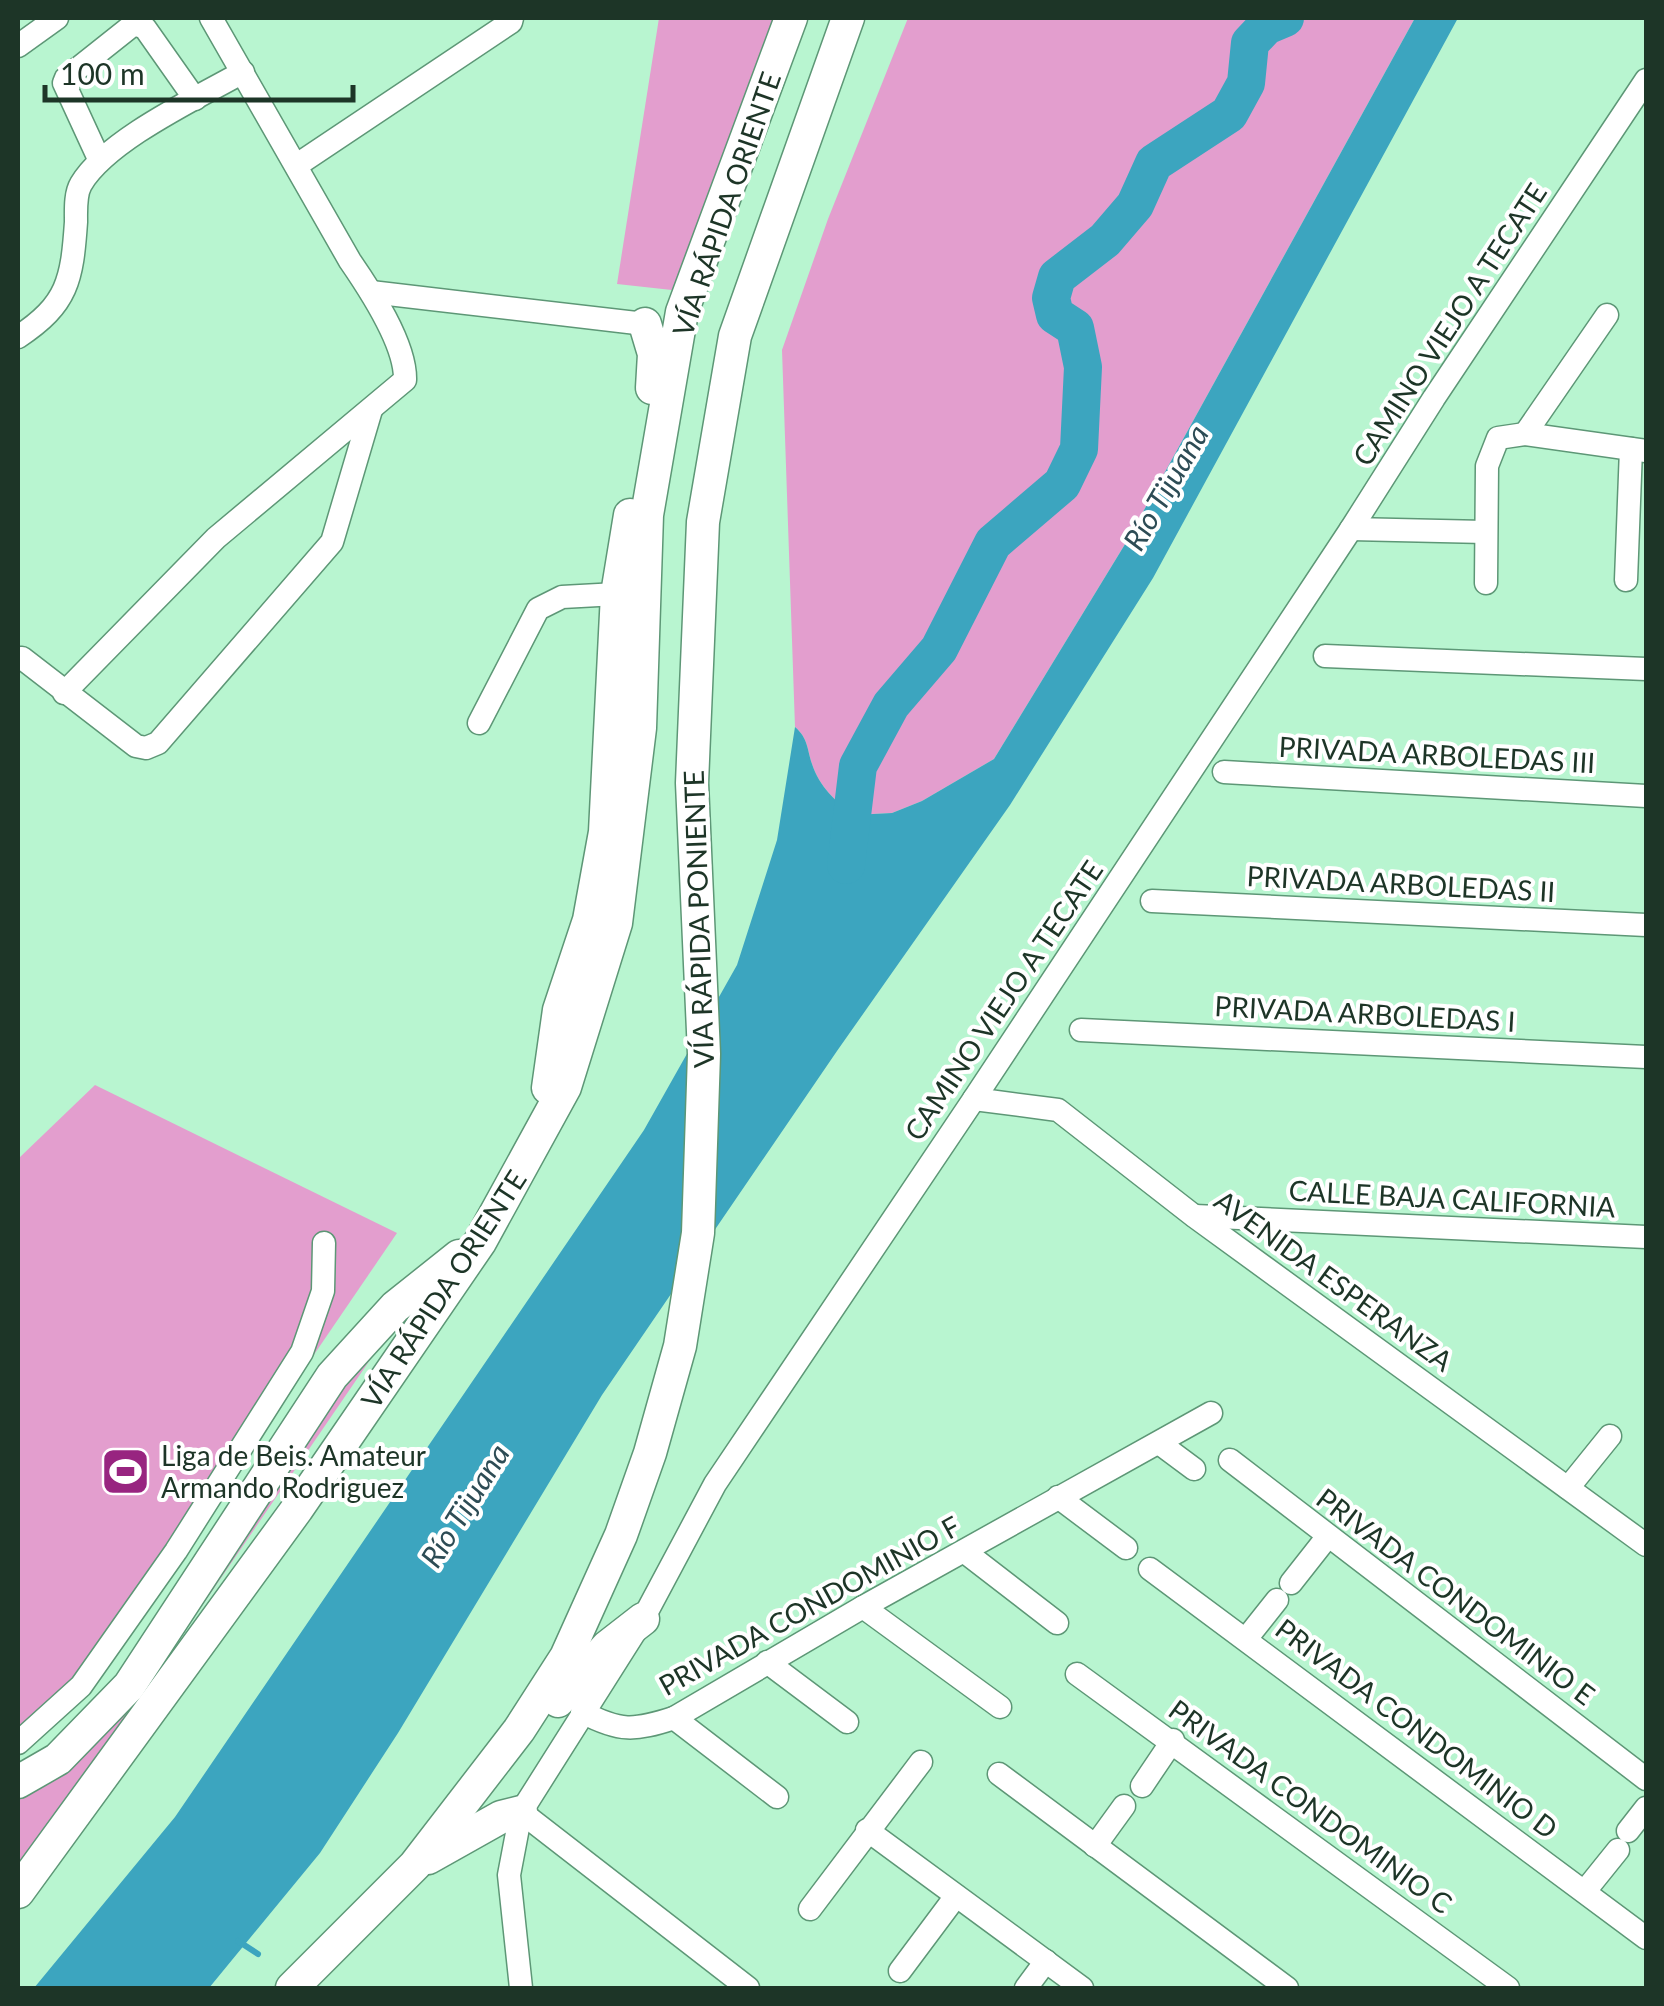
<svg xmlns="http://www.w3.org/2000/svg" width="1664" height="2006" font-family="Lato,sans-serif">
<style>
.green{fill:#e39ece}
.water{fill:#3ca5bf}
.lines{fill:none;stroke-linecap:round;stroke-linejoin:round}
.stream{stroke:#3ca5bf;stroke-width:6}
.river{stroke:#3ca5bf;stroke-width:38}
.minor-casing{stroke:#5d9776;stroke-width:25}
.highway-casing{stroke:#5d9776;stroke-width:35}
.minor{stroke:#fff;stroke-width:22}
.highway{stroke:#fff;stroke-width:32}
.labels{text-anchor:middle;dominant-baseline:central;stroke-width:8;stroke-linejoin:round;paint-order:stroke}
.street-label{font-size:28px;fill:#1d3527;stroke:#fff}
.poi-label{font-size:28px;fill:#1d3527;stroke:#fff;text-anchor:start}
.water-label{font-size:30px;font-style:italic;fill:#2d4c55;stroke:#fff}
</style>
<rect width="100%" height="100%" fill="#b8f5d0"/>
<g class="green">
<path d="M659,18H775L681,291L617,284Z"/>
<path d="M908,18H1415L1127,541L994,759L922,801L892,813L854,815C836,802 819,786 812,764C807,749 808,738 795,727L782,350L828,219Z"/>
<path d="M95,1085L397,1233L90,1683L18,1742V1159Z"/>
<path d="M400,1316L78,1787L18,1864V1795L69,1759L326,1407Z"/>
</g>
<path class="water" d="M1415,18H1458L1153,578L1010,805L837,1051L602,1395L398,1733L320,1853L209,1988H34L175,1817L644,1130L737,965L777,840L795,727C808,738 807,749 812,764C819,786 836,802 854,815L892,813L922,801L994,759L1127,541Z"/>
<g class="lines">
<g class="stream">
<path d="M1250,43L1251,18"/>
<path d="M238,1941L258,1954"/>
</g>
<path class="river" d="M846,865L858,766L891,705L939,649L993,543L1062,484L1079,449L1083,367L1075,328L1055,315L1051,298L1057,277L1105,240L1135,205L1154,163L1229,114L1246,83L1250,43L1266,26L1285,18"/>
<defs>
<g id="minor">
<path d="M18,46L57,18"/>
<path d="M99,159L64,83L66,78L134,24L145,28L195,99"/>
<path d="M297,165L511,22L512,18"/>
<path d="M371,292L645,324"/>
<path d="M18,337C68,304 72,280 76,222C76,210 75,194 81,184C107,140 197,98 243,72"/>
<path d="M1525,434L1607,315"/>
<path d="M1351,529L1485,532"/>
<path d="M1626,580L1631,449"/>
<path d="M1486,583L1487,466L1498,438L1525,434L1646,451"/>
<path d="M1325,656L1646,669"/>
<path d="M22,658L136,746L146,748L158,743L332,542L371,410"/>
<path d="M64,693L216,538L405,380C406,344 370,290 350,261L211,18"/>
<path d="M479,723L538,609L562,597L617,594"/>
<path d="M1224,772L1646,796"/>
<path d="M1152,901L1646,925"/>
<path d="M1081,1030L1646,1057"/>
<path d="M974,1099L1058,1110L1194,1216L1646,1545"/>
<path d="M1195,1216L1646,1237"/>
<path d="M1159,1443L1194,1469"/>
<path d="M1230,1460L1646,1779"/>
<path d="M1568,1488L1610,1436"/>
<path d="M1058,1497L1126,1548"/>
<path d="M965,1552L1057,1623"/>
<path d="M1150,1569L1646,1938"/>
<path d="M1291,1583L1328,1536"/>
<path d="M863,1607L1000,1707"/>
<path d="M1246,1639L1277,1600"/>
<path d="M767,1662L847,1722"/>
<path d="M1077,1674L1508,1988"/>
<path d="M582,1712C620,1732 634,1731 674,1718L863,1607L1211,1413"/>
<path d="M674,1718L777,1797"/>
<path d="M18,1743L81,1686L176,1551L302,1352L323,1291L324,1243"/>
<path d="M999,1774L1287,1988"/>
<path d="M1142,1786L1173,1740"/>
<path d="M521,1812L748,1988"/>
<path d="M867,1830L1082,1988"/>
<path d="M1628,1831L1646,1808"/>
<path d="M1095,1846L1124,1806"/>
<path d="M1585,1891L1618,1850"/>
<path d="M810,1909L921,1762"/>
<path d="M900,1971L956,1896"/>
<path d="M521,1988L509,1875L521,1812L643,1619L715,1484L974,1099L1351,529L1434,398L1646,80"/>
<path d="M1026,1988L1046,1961"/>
</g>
<g id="highway">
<path d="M645,324L654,354L652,388"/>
<path d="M548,1088L559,1010L589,920L605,832L617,594L630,515"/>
<path d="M558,1701L607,1647L643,1619"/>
<path d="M18,1782L58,1759L129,1686L332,1376L395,1307L459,1256"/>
<path d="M428,1858L501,1817L521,1812"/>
<path d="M18,1892L297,1509L480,1242L565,1087L616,923L640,728L647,515L682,312L791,18"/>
<path d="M292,1988L415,1865L519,1730L566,1657L621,1535L650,1453L680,1346L698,1233L704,1054L692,783L703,522L735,336L848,18"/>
</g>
</defs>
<use href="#minor" class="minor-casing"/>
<use href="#highway" class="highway-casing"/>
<use href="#minor" class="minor"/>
<use href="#highway" class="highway"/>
</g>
<defs>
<symbol id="stadium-square" viewBox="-11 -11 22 22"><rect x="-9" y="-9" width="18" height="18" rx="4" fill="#982480" stroke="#fff"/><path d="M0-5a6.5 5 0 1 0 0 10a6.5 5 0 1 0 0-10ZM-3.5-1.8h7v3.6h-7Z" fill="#fff"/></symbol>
</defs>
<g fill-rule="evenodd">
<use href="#stadium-square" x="98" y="1444" width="55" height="55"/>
</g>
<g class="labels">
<g class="street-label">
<text transform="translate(726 204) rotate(-71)">VÍA RÁPIDA ORIENTE</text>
<text transform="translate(1449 324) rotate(-57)">CAMINO VIEJO A TECATE</text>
<text transform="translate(1437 754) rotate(3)">PRIVADA ARBOLEDAS III</text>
<text transform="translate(1401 883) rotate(3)">PRIVADA ARBOLEDAS II</text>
<text transform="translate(698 919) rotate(-92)">VÍA RÁPIDA PONIENTE</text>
<text transform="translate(1003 1000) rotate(-56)">CAMINO VIEJO A TECATE</text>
<text transform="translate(1365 1013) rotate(3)">PRIVADA ARBOLEDAS I</text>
<text transform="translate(1452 1198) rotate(3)">CALLE BAJA CALIFORNIA</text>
<text transform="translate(1334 1280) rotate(36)">AVENIDA ESPERANZA</text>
<text transform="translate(443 1289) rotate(-57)">VÍA RÁPIDA ORIENTE</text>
<text transform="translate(1456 1596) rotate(37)">PRIVADA CONDOMINIO E</text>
<text transform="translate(809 1605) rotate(-29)">PRIVADA CONDOMINIO F</text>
<text transform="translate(1417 1728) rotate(37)">PRIVADA CONDOMINIO D</text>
<text transform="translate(1311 1806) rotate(36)">PRIVADA CONDOMINIO C</text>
</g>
<g class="poi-label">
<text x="161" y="1455">Liga de Beis. Amateur<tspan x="161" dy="32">Armando Rodriguez</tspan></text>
</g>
<g class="water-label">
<text transform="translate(1165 487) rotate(-60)">Río Tijuana</text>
<text transform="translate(464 1505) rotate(-58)">Río Tijuana</text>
</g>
</g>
<rect width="1664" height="2006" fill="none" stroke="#1d3527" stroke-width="40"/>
<path d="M45 85v15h308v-15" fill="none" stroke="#1d3527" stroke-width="5"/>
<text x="60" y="85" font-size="30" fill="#1d3527" stroke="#ffffff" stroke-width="8" paint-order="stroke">100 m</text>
</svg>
